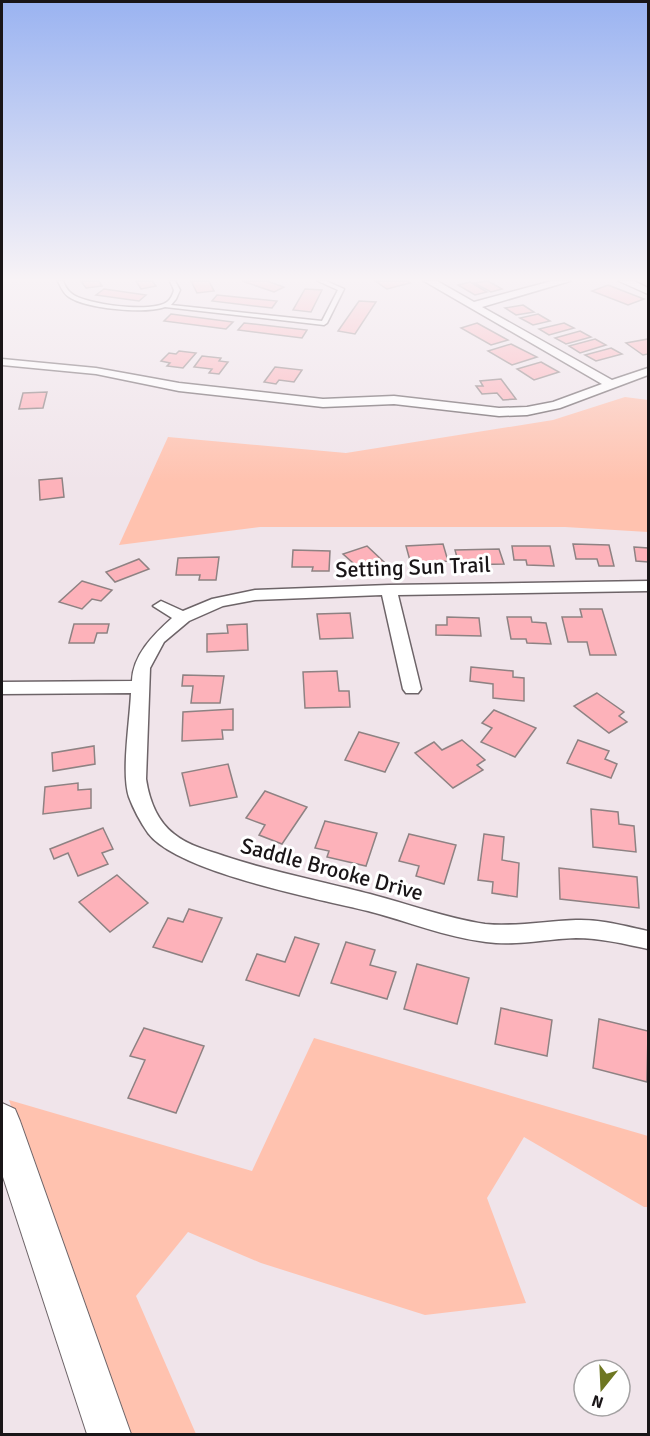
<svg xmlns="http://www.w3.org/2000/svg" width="650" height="1436" font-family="Signika,sans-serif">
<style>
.green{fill:#ffc2af}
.building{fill:#fdb2ba;stroke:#8e8283;stroke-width:1.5}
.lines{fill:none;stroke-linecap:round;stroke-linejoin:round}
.lane-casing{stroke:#6d6468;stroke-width:3}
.street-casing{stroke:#6d6468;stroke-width:3}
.secondary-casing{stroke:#6d6468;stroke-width:2}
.lane{fill:#fff;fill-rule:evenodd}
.street{fill:#fff;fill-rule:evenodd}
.secondary{fill:#fff;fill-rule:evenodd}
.labels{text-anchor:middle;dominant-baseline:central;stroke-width:6;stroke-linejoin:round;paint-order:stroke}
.street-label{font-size:22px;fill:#191517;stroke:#fff}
</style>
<rect width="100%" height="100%" fill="#f0e4ea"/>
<g class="green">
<path d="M625,397L648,400V532L565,527H260L119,545L168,437L346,453L553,420Z"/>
<path d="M314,1038L648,1136V1207H644L524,1137L487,1198L526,1303L425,1315L261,1263L188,1232L136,1296L196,1434H126L9,1100L252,1171Z"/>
</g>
<g class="building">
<path d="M81,281H99L102,286L86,288Z"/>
<path d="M136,281H152L156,286L141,289Z"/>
<path d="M191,281H209L214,291L197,293Z"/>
<path d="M242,281H267L284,287L274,292Z"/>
<path d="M375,281H407L410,283L387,289Z"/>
<path d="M488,281L502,289L491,292L474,283Z"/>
<path d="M470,282L487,292L475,295L458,285Z"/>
<path d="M608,285L644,299L628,305L592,291Z"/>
<path d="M104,289L146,295L139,301L96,295Z"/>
<path d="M305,289L322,290L311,312L293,310Z"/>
<path d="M217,295L277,301L272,308L212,301Z"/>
<path d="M359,301L376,302L355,334L338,331Z"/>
<path d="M523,305L534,312L516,315L505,308Z"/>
<path d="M171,314L233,322L226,329L164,321Z"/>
<path d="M538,314L550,321L533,325L520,318Z"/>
<path d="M244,323L307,330L302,338L238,330Z"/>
<path d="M477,323L508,340L491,345L461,328Z"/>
<path d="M564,323L574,328L549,335L539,329Z"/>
<path d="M580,331L591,337L566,344L555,338Z"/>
<path d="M595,339L606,345L580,353L569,346Z"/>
<path d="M648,339V354L643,355L626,343Z"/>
<path d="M511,344L537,357L512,365L488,351Z"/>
<path d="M611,348L622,354L596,361L585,355Z"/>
<path d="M179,351L196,353L183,368L167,366L170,363L161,361L169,353L176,354Z"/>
<path d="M202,356L221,358L219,361L228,362L219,374L209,373L212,369L194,367Z"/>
<path d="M541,362L559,372L534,380L517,369Z"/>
<path d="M275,367L302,370L294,382L279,380L276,384L264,382Z"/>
<path d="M501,379L516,399L503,400L497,393L482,394L476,386H483L480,381Z"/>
<path d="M47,392L43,408L19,409L23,393Z"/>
<path d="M62,478L64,497L40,500L39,480Z"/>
<path d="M443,544L448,561L427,562L429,567L412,568L406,546Z"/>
<path d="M573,544L609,545L614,566H599L597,559H576Z"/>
<path d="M367,546L384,562L361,570L343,554Z"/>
<path d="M512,546H550L554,566L527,565L526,560H514Z"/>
<path d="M634,547L648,548V562L636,561Z"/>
<path d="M499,549L504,564L459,565L455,550Z"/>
<path d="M293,550L330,551L329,571H312L313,567H292Z"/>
<path d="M219,557L216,580H199L200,575H176L178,558Z"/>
<path d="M139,559L149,569L115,582L106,572Z"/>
<path d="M82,581L112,590L101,601L92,599L82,609L59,602Z"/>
<path d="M580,609H602L616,655H590L587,642H568L562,617H582Z"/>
<path d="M350,613L353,638L320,639L317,614Z"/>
<path d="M447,617L479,618L481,636L436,635V625H447Z"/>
<path d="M507,617H531L532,622L546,623L551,644L527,643L526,639H511Z"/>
<path d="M74,624H109L107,633H97L94,643H69Z"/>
<path d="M247,624L248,650L207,652V634L228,633L227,625Z"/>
<path d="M471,667L513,671V677L524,678V701L493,698V684L470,681Z"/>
<path d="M337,671L339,691H349L350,707L305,708L303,672Z"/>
<path d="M183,675L224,676L220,703H191L193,686H182Z"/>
<path d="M597,693L624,712L619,716L627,722L609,733L574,706Z"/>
<path d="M233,709V730H222L223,739L182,741L183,712Z"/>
<path d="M494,710L536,728L515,757L481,742L492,728L482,723Z"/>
<path d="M359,732L399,743L385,772L345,760Z"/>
<path d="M462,740L485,760L477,765L483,770L453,788L415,753L434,742L442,750Z"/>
<path d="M578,740L609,751L605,759L617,764L611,778L567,763Z"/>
<path d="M94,746L95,764L53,771L52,753Z"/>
<path d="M228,764L237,797L190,806L182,773Z"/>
<path d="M78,783V790L91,789V808L43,814L45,787Z"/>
<path d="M265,791L307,807L282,844L259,835L265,825L246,818Z"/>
<path d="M591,809L618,812L619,824L634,826L636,852L593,847Z"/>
<path d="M325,821L377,833L366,866L327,857L329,851L315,848Z"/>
<path d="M103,828L113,849L102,853L108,864L78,876L68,853L54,859L50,849Z"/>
<path d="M409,834L456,845L444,884L416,876L419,866L399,861Z"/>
<path d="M484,834L504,837L502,860L519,863L517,897L492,893L493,882L478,880Z"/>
<path d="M559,868L637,877L639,908L560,899Z"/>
<path d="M117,875L148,903L110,932L79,902Z"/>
<path d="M189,909L222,918L202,962L153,947L168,918L183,922Z"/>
<path d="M295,937L319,944L299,996L246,980L257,954L285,962Z"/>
<path d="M346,942L375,950L370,965L396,972L387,999L331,983Z"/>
<path d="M417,964L469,978L457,1024L404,1009Z"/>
<path d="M501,1008L552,1020L547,1056L495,1044Z"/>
<path d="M599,1019L648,1031L647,1082L593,1068Z"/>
<path d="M144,1028L204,1046L176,1113L128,1098L145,1060L130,1056Z"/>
</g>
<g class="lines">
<defs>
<path id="lane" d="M58,281H63C65,286 67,290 71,293C84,305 153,313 167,302C171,299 173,294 174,290L170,281H175L180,290L176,299L171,305L322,321L338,290L318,281H326L344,289L327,323L324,325L165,307C144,314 87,309 69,297C63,293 61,287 58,281Z"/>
<g id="street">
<path d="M424,281H437L474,302L552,281H570L482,307L612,380L648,368V375L560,408L527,415L499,416L394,404L323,407L179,391L96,374L2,365V359L96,368L179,383L323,399L394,396L499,408L527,407L553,402L602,384Z"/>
<path d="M619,281H634L648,288V294Z"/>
<path d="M648,581V591L398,595L421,689L418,693H406L403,689L382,595L255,600L223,606L189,621L164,642L150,668L146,779C149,799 157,821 174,834C189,846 207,850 224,856C272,872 321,881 370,894C408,904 446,918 485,924C516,927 545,921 576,920C600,919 625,926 648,931V949C625,944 600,938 576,938C546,939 517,946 486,942C445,937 407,921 368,911C318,899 177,872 148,833C141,823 133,808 129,797C121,773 130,720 131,693L2,694V682L132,681C133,655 153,635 172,618L153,606L161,601L183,611L212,599L255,590L389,585Z"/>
</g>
<path id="secondary" d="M2,1103L15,1109L20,1121L131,1434H87L2,1174Z"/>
</defs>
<use href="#lane" class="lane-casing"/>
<use href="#street" class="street-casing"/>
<use href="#secondary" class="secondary-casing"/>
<use href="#lane" class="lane"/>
<use href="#street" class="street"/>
<use href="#secondary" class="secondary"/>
</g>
<linearGradient id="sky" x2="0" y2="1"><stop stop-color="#9ab3f1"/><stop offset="0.58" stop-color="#f8f3f6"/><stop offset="1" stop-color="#f8f3f6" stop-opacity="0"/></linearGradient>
<rect width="650" height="482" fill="url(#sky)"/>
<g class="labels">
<g class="street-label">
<text transform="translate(413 567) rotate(-2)">Setting Sun Trail</text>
<text transform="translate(332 869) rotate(15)">Saddle Brooke Drive</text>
</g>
</g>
<rect width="650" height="1436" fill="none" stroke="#191517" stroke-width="6"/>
<g transform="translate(602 1388) rotate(198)"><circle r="28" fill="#ffffff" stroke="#a3a1a2" stroke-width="1.5"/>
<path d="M0-4.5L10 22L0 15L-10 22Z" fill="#6e7722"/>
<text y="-9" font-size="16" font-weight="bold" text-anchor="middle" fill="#191517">N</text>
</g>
</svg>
